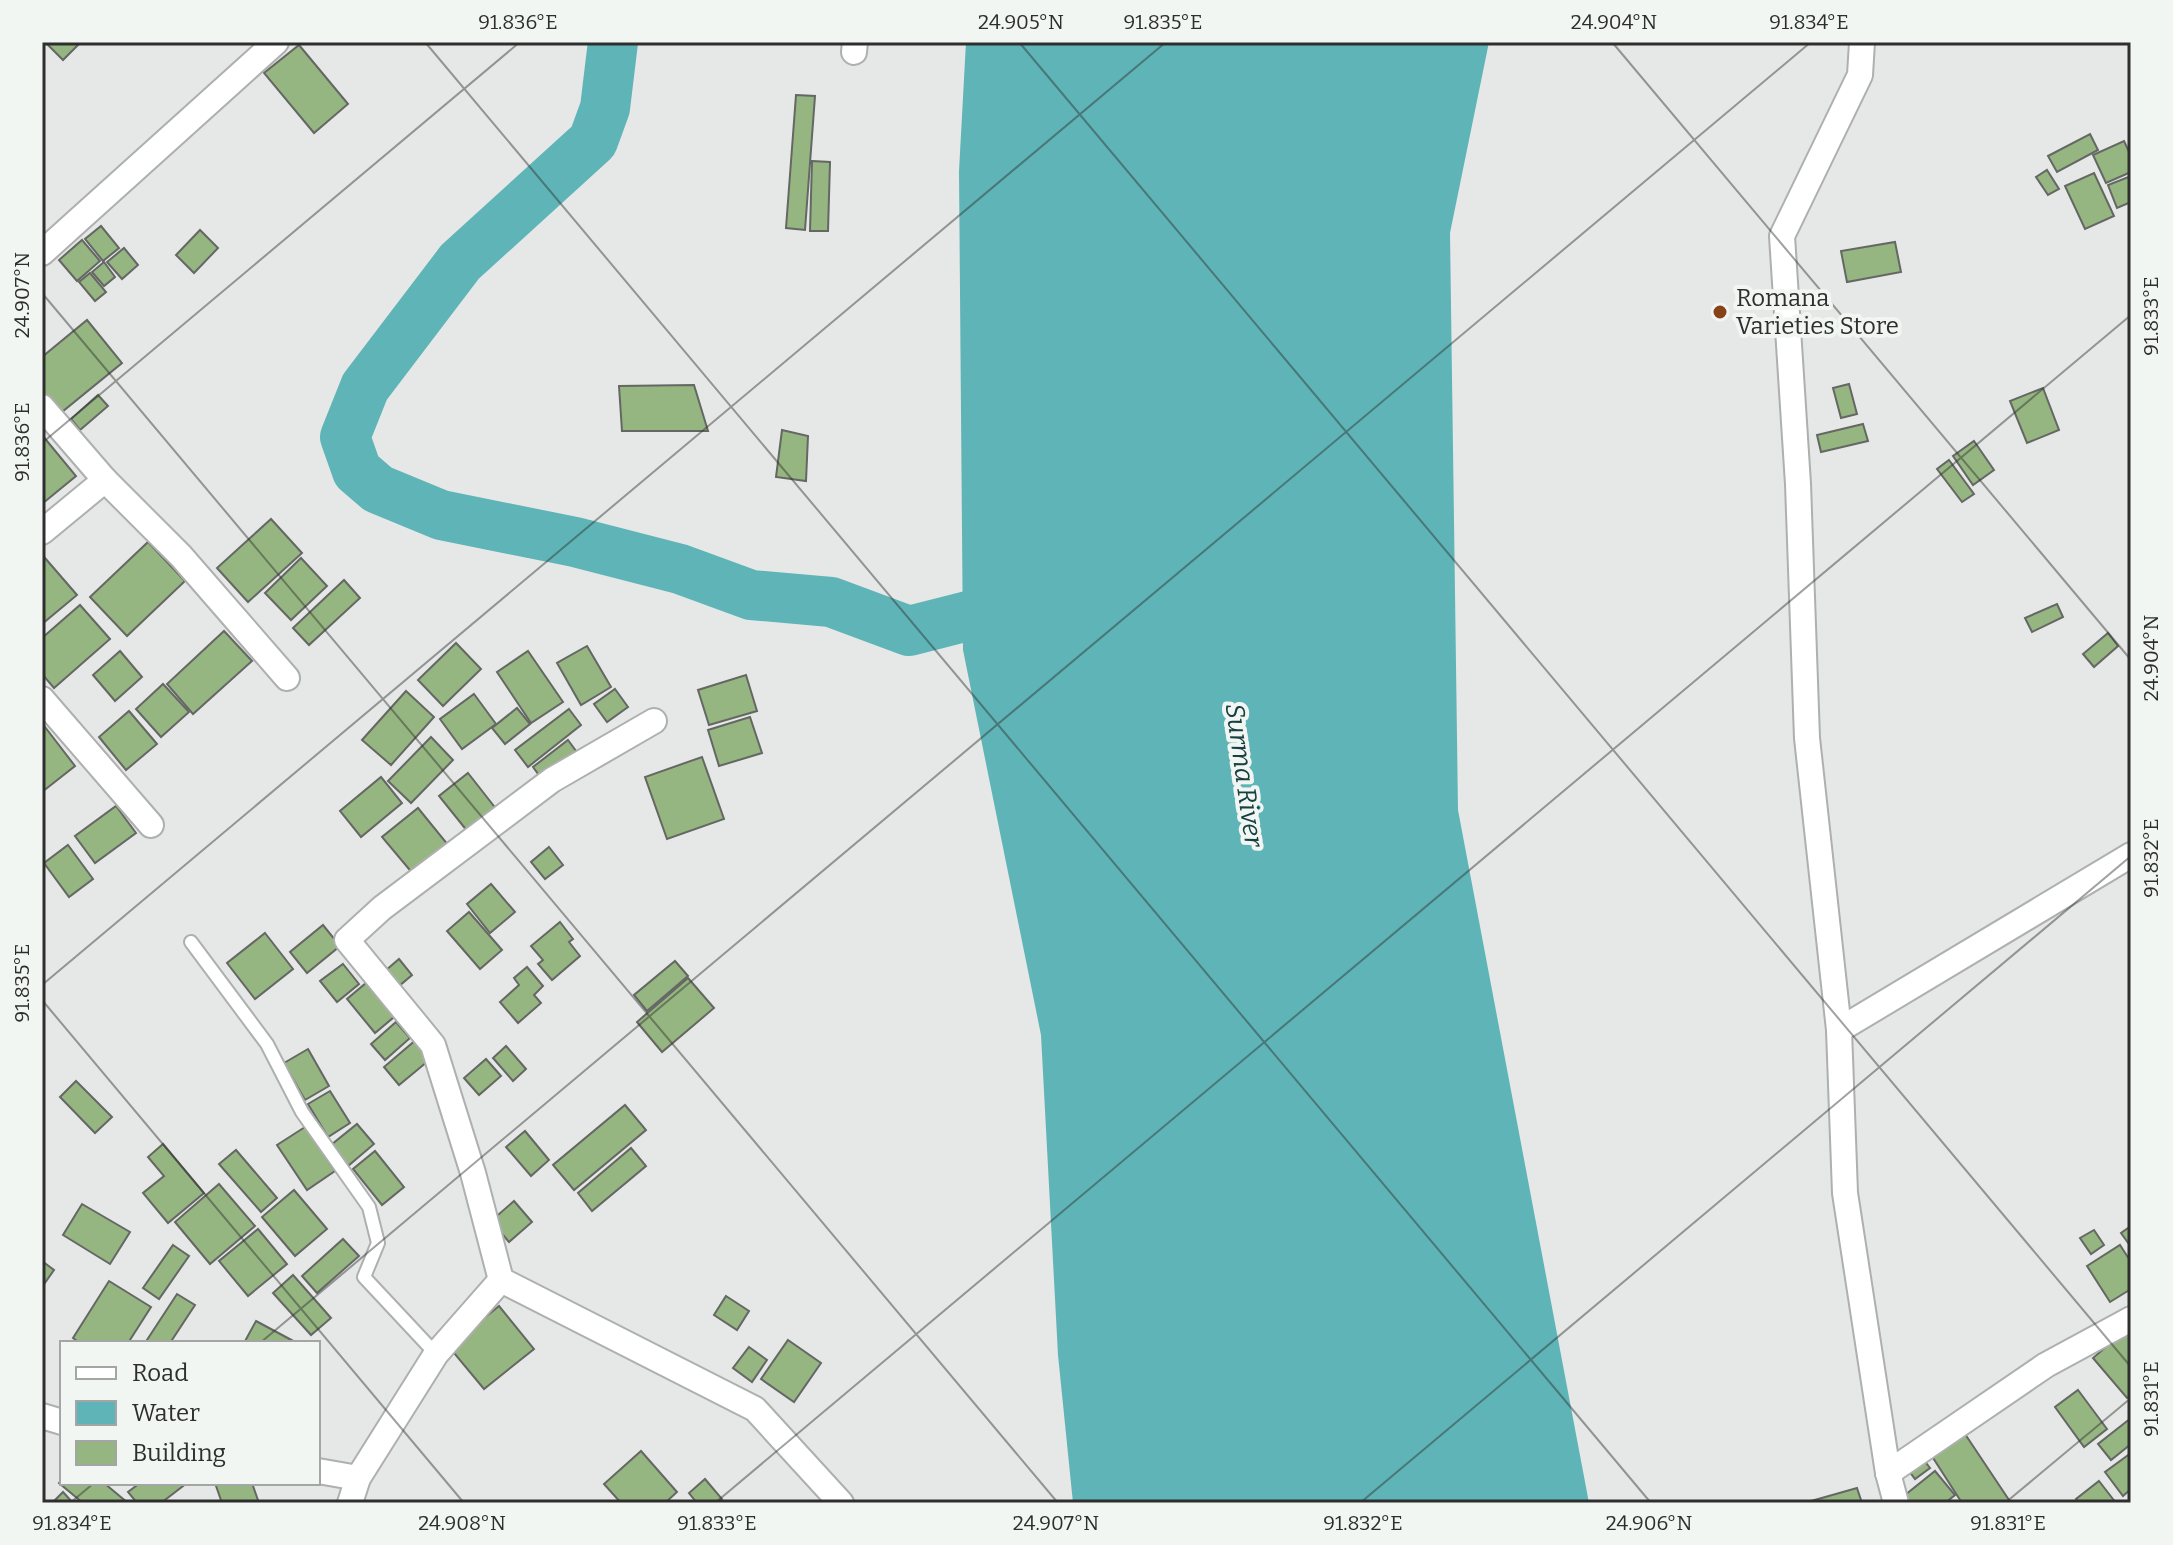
<svg xmlns="http://www.w3.org/2000/svg" width="2173" height="1545" font-family="Bitter,serif">
<style>
.water{fill:#5fb4b7}
.lines{fill:none;stroke-linecap:round;stroke-linejoin:round}
.river{stroke:#5fb4b7;stroke-width:50}
.building{fill:#95b680;stroke:#656764;stroke-width:2}
.lane-casing{stroke:#adb0ae;stroke-width:16}
.street-casing{stroke:#adb0ae;stroke-width:28}
.lane{stroke:#fff;stroke-width:12}
.street{stroke:#fff;stroke-width:24}
.ticks{fill:none;stroke:#2d2e2d;stroke-width:2;stroke-opacity:0.45}
.poi-dot{fill:#87421a;stroke:#f2f6f3;stroke-width:3}
.labels{text-anchor:middle;dominant-baseline:central;stroke-width:8;stroke-linejoin:round;paint-order:stroke}
.poi-label{font-size:24px;fill:#2d2e2d;stroke:#f2f6f3;text-anchor:start}
.water-label{font-size:26px;font-style:italic;fill:#174041;stroke:#f2f6f3}
.neatline{fill:none;stroke:#2d2e2d;stroke-width:3}
.ticks-label{font-size:20px;text-anchor:middle;fill:#2d2e2d}
</style>
<rect width="100%" height="100%" fill="#e5e8e6"/>
<path class="water" d="M966,42H1489L1450,233L1458,810L1589,1503H1073L1058,1355L1041,1035L963,650L959,171Z"/>
<g class="lines">
<path class="river" d="M613,42L605,108L593,141L460,262L365,387L345,437L357,471L378,489L441,515L575,542L680,569L751,595L831,602L909,631L1027,601"/>
</g>
<g class="building">
<path d="M45,42H81L63,60Z"/>
<path d="M299,45L348,104L314,133L264,73Z"/>
<path d="M796,95L815,96L805,230L786,228Z"/>
<path d="M2090,134L2098,150L2057,172L2048,156Z"/>
<path d="M2124,141L2131,156V172L2106,183L2093,155Z"/>
<path d="M812,161L830,162L828,231H810Z"/>
<path d="M2047,170L2059,189L2048,195L2036,177Z"/>
<path d="M2094,173L2114,216L2085,229L2065,186Z"/>
<path d="M2131,176V202L2117,208L2108,185Z"/>
<path d="M101,226L119,248L103,261L85,239Z"/>
<path d="M200,230L218,248L194,273L176,255Z"/>
<path d="M82,240L100,261L77,281L59,260Z"/>
<path d="M1895,242L1901,272L1847,282L1841,251Z"/>
<path d="M124,248L138,265L122,279L107,262Z"/>
<path d="M104,262L115,277L104,286L92,272Z"/>
<path d="M90,273L106,292L95,301L79,282Z"/>
<path d="M87,320L122,363L57,416L42,398V357Z"/>
<path d="M1849,384L1857,414L1841,418L1833,388Z"/>
<path d="M694,385L708,431H622L619,386Z"/>
<path d="M2043,388L2059,430L2027,443L2010,401Z"/>
<path d="M98,395L108,406L80,430L71,419Z"/>
<path d="M1863,424L1868,441L1821,452L1817,435Z"/>
<path d="M782,430L808,436L806,481L776,477Z"/>
<path d="M42,435L76,476L42,504Z"/>
<path d="M1974,441L1994,470L1973,485L1953,456Z"/>
<path d="M1949,460L1974,494L1962,502L1937,469Z"/>
<path d="M271,519L302,553L248,602L217,568Z"/>
<path d="M148,542L185,581L127,636L90,597Z"/>
<path d="M45,558L77,595L42,624V561Z"/>
<path d="M301,558L327,586L291,620L265,593Z"/>
<path d="M344,580L360,598L309,645L293,628Z"/>
<path d="M2057,604L2063,617L2032,632L2025,618Z"/>
<path d="M80,605L110,639L54,688L42,674V638Z"/>
<path d="M224,631L252,661L193,714L167,684Z"/>
<path d="M2108,633L2118,646L2094,667L2083,654Z"/>
<path d="M456,643L481,669L443,706L418,680Z"/>
<path d="M587,646L611,687L581,705L557,663Z"/>
<path d="M120,651L142,677L115,701L93,675Z"/>
<path d="M528,651L563,702L531,723L497,672Z"/>
<path d="M746,675L757,711L709,725L698,690Z"/>
<path d="M163,684L189,712L161,737L136,709Z"/>
<path d="M615,689L628,707L607,722L594,704Z"/>
<path d="M406,691L434,717L391,765L362,740Z"/>
<path d="M474,694L496,724L462,749L440,719Z"/>
<path d="M517,708L530,724L505,744L492,728Z"/>
<path d="M569,709L581,725L528,767L515,750Z"/>
<path d="M129,711L157,744L126,770L99,737Z"/>
<path d="M750,717L762,753L719,766L708,730Z"/>
<path d="M45,727L75,766L42,792V730Z"/>
<path d="M431,737L453,760L411,803L388,781Z"/>
<path d="M568,740L579,755L544,782L533,767Z"/>
<path d="M702,757L724,819L667,839L645,777Z"/>
<path d="M468,773L497,810L468,832L439,796Z"/>
<path d="M381,777L402,803L361,837L340,811Z"/>
<path d="M116,806L136,833L95,863L75,836Z"/>
<path d="M418,808L449,846L414,875L382,837Z"/>
<path d="M68,845L93,879L69,897L44,863Z"/>
<path d="M549,847L563,865L545,879L531,862Z"/>
<path d="M491,884L515,912L490,933L467,904Z"/>
<path d="M469,912L502,950L480,969L447,931Z"/>
<path d="M560,922L573,939L569,942L580,956L552,980L538,964L543,960L531,946Z"/>
<path d="M323,925L340,946L307,973L290,952Z"/>
<path d="M265,933L293,969L255,999L227,963Z"/>
<path d="M399,959L412,975L392,992L378,977Z"/>
<path d="M675,961L688,976L647,1011L634,995Z"/>
<path d="M343,964L359,984L337,1002L320,981Z"/>
<path d="M527,967L543,986L534,995L541,1003L518,1023L500,1002L519,985L514,978Z"/>
<path d="M688,978L714,1008L662,1052L637,1022Z"/>
<path d="M366,983L394,1017L375,1033L347,999Z"/>
<path d="M396,1022L410,1038L385,1060L371,1044Z"/>
<path d="M417,1039L433,1057L399,1085L384,1067Z"/>
<path d="M506,1046L526,1069L513,1081L493,1058Z"/>
<path d="M308,1049L329,1086L305,1100L284,1063Z"/>
<path d="M486,1059L501,1076L479,1095L464,1078Z"/>
<path d="M76,1081L112,1117L95,1133L60,1097Z"/>
<path d="M330,1091L350,1123L328,1137L308,1104Z"/>
<path d="M625,1105L646,1130L574,1190L553,1165Z"/>
<path d="M357,1124L374,1144L348,1166L331,1145Z"/>
<path d="M305,1127L335,1171L307,1190L277,1145Z"/>
<path d="M525,1131L549,1160L531,1176L506,1147Z"/>
<path d="M163,1144L204,1193L168,1223L143,1193L164,1176L148,1157Z"/>
<path d="M631,1148L646,1166L592,1211L578,1193Z"/>
<path d="M236,1150L277,1198L261,1212L219,1164Z"/>
<path d="M375,1151L404,1187L382,1205L353,1169Z"/>
<path d="M219,1184L255,1226L210,1264L175,1222Z"/>
<path d="M294,1190L327,1229L295,1256L262,1217Z"/>
<path d="M514,1201L532,1222L509,1242L491,1221Z"/>
<path d="M82,1204L130,1232L110,1264L63,1235Z"/>
<path d="M2131,1226V1247L2121,1233Z"/>
<path d="M258,1229L287,1264L248,1296L219,1261Z"/>
<path d="M2094,1230L2104,1245L2091,1254L2080,1238Z"/>
<path d="M343,1239L359,1256L317,1293L302,1276Z"/>
<path d="M173,1245L189,1256L159,1299L143,1288Z"/>
<path d="M2120,1245L2131,1262V1289L2110,1302L2087,1266Z"/>
<path d="M42,1261L54,1270L42,1287Z"/>
<path d="M293,1275L331,1318L311,1335L273,1293Z"/>
<path d="M109,1281L151,1307L128,1343H80L73,1338Z"/>
<path d="M177,1294L195,1305L170,1343H145Z"/>
<path d="M726,1296L749,1311L737,1330L714,1315Z"/>
<path d="M499,1306L534,1349L484,1389L449,1347Z"/>
<path d="M256,1321L297,1343H244Z"/>
<path d="M2129,1327L2131,1395L2127,1398L2093,1358Z"/>
<path d="M788,1340L821,1363L794,1402L761,1379Z"/>
<path d="M749,1347L767,1360L752,1382L733,1368Z"/>
<path d="M2078,1390L2107,1429L2084,1447L2055,1407Z"/>
<path d="M2131,1418V1444L2111,1460L2098,1444Z"/>
<path d="M1961,1428L2011,1503H1962L1928,1450Z"/>
<path d="M641,1451L677,1492L665,1503H621L604,1484Z"/>
<path d="M2131,1453V1489L2123,1496L2105,1472Z"/>
<path d="M1920,1455L1930,1468L1915,1479L1906,1467Z"/>
<path d="M1935,1471L1955,1495L1945,1503H1904L1900,1499Z"/>
<path d="M62,1479V1483H104L128,1503H83L59,1483Z"/>
<path d="M705,1479L722,1499L717,1503H697L689,1493Z"/>
<path d="M2099,1481L2116,1503H2079L2076,1499Z"/>
<path d="M140,1483H187L161,1503H137L128,1492Z"/>
<path d="M215,1483H252L259,1503H222Z"/>
<path d="M1857,1488L1862,1503H1804Z"/>
<path d="M63,1492L73,1503H52Z"/>
</g>
<g class="lines">
<defs>
<path id="lane" d="M191,942L267,1044L302,1112L369,1207L378,1243L364,1277L436,1354"/>
<g id="street">
<path d="M1862,42L1860,75L1782,236L1798,484L1807,738L1839,1030L1845,1193L1888,1473L1896,1503"/>
<path d="M854,52L855,42"/>
<path d="M42,253L276,42"/>
<path d="M42,407L105,480L181,556L287,678"/>
<path d="M42,532L105,480"/>
<path d="M42,699L151,825"/>
<path d="M654,721L552,780L382,908L347,940L433,1045L473,1173L501,1280L755,1409L841,1503"/>
<path d="M1839,1030L2131,855"/>
<path d="M42,1416L62,1422"/>
<path d="M318,1471L358,1478"/>
<path d="M1888,1473L2046,1365L2131,1319"/>
<path d="M350,1503L358,1478L436,1354L501,1280"/>
</g>
</defs>
<use href="#lane" class="lane-casing"/>
<use href="#street" class="street-casing"/>
<use href="#lane" class="lane"/>
<use href="#street" class="street"/>
</g>
<path class="ticks" d="M425,42L1651,1503M1019,42L2131,1367M1612,42L2131,660M42,293L1058,1503M42,443L520,42M42,985L1166,42M42,1000L464,1503M260,1343L1811,42M70,1503L94,1483M715,1503L2131,315M1360,1503L2131,856M2005,1503L2131,1398"/>
<circle class="poi-dot" cx="1720" cy="312" r="8"/>
<g class="labels">
<g class="poi-label">
<text x="1736" y="298">Romana<tspan x="1736" dy="28">Varieties Store</tspan></text>
</g>
<g class="water-label">
<text transform="translate(1244 775) rotate(82)">Surma River</text>
</g>
</g>
<rect width="2173" height="1545" fill="none" stroke="#f2f6f3" stroke-width="88"/>
<rect x="60" y="1341" width="260" height="144" fill="#f2f6f3" stroke="#a3a6a4" stroke-width="2"/>
<rect x="76" y="1367" width="40" height="12" fill="#ffffff" stroke="#a3a6a4" stroke-width="2"/>
<text x="132" y="1381" font-size="24" fill="#2d2e2d">Road</text>
<rect x="76" y="1401" width="40" height="24" fill="#5fb4b7" stroke="#a3a6a4" stroke-width="2"/>
<text x="132" y="1421" font-size="24" fill="#2d2e2d">Water</text>
<rect x="76" y="1441" width="40" height="24" fill="#95b680" stroke="#a3a6a4" stroke-width="2"/>
<text x="132" y="1461" font-size="24" fill="#2d2e2d">Building</text>
<rect x="44" y="44" width="2085" height="1457" class="neatline"/>
<g class="ticks-label">
<text x="518" y="29">91.836°E</text>
<text x="1021" y="29">24.905°N</text>
<text x="1163" y="29">91.835°E</text>
<text x="1614" y="29">24.904°N</text>
<text x="1809" y="29">91.834°E</text>
<text transform="translate(22 295) rotate(-90)" y="7">24.907°N</text>
<text transform="translate(2151 316) rotate(-90)" y="7">91.833°E</text>
<text transform="translate(22 442) rotate(-90)" y="7">91.836°E</text>
<text transform="translate(2151 658) rotate(-90)" y="7">24.904°N</text>
<text transform="translate(2151 858) rotate(-90)" y="7">91.832°E</text>
<text transform="translate(22 983) rotate(-90)" y="7">91.835°E</text>
<text transform="translate(2151 1399) rotate(-90)" y="7">91.831°E</text>
<text x="72" y="1530">91.834°E</text>
<text x="462" y="1530">24.908°N</text>
<text x="717" y="1530">91.833°E</text>
<text x="1056" y="1530">24.907°N</text>
<text x="1363" y="1530">91.832°E</text>
<text x="1649" y="1530">24.906°N</text>
<text x="2008" y="1530">91.831°E</text>
</g>
</svg>
